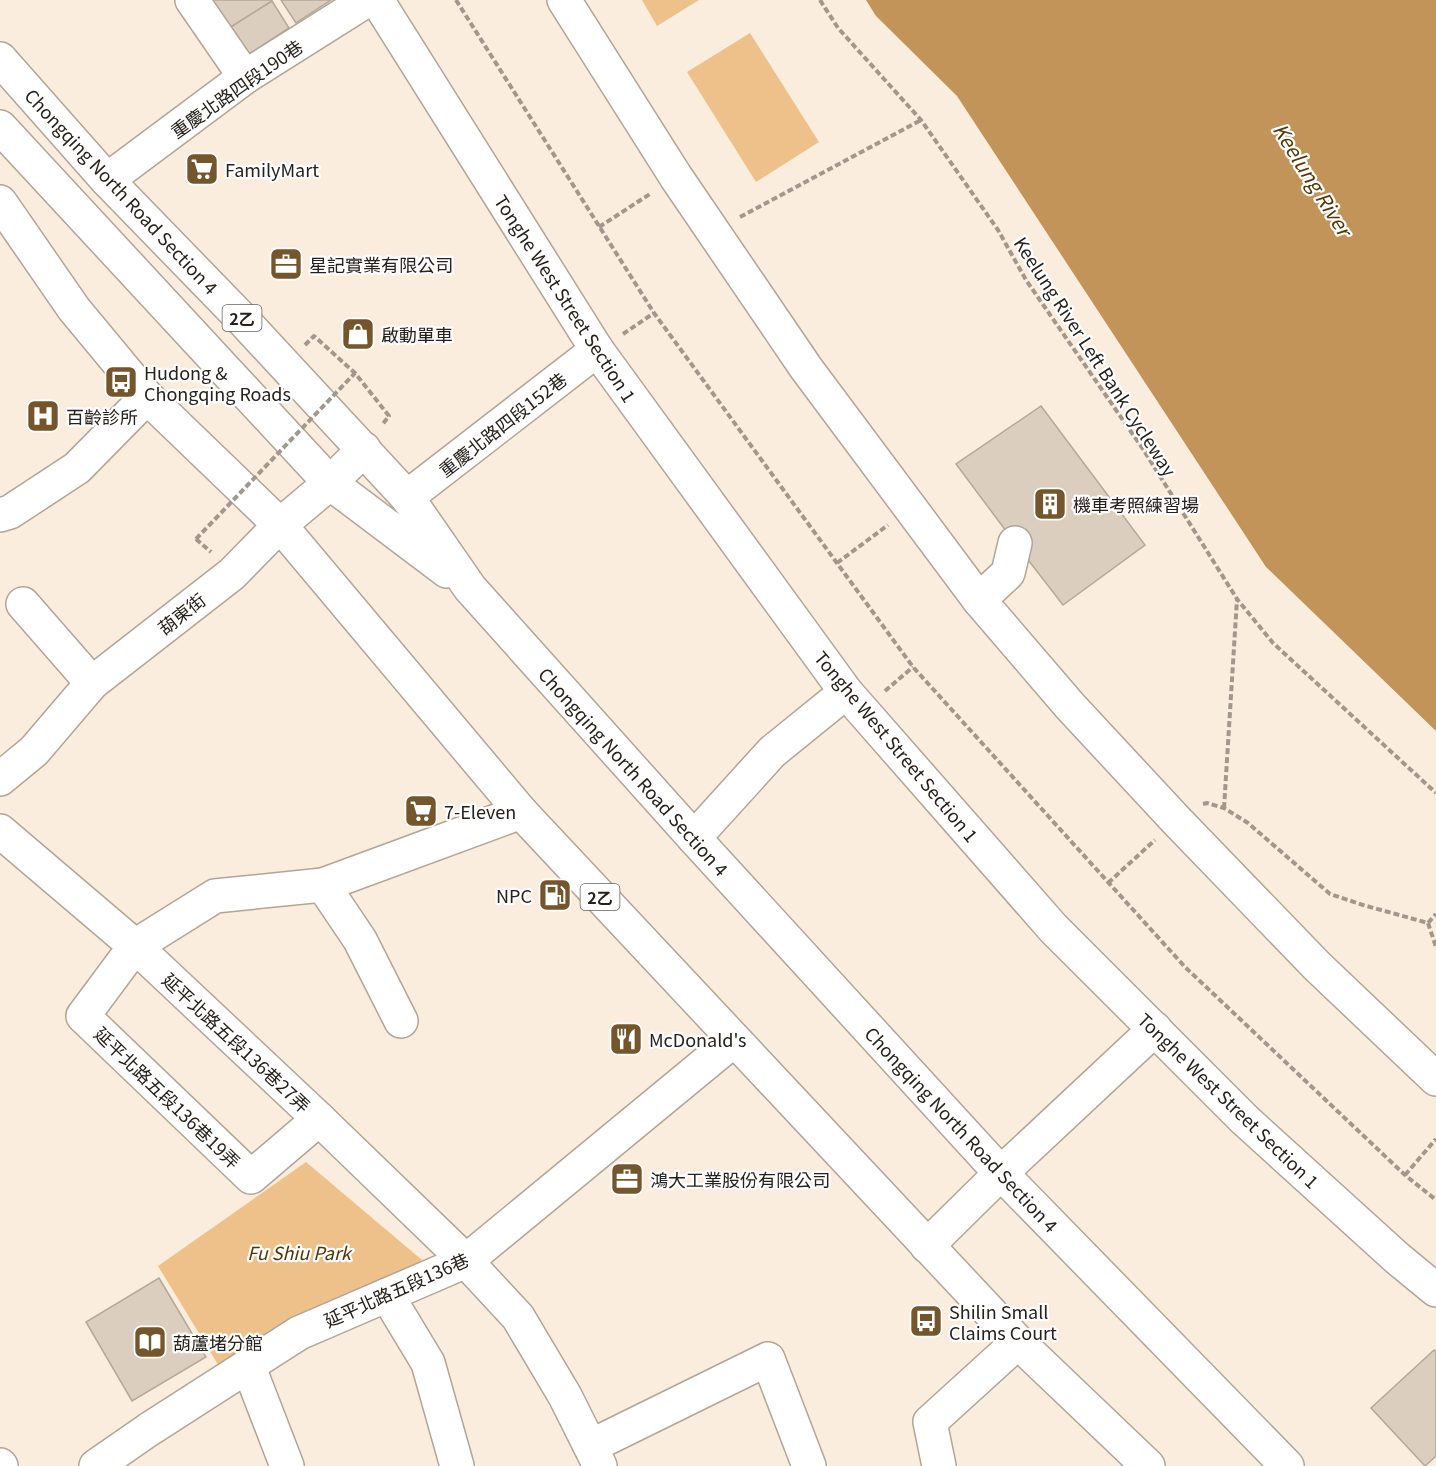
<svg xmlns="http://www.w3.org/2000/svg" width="1436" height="1466" font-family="Georgia,'Noto Sans TC',serif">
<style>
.green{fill:#eec18a}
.water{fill:#c39459}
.building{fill:#dbcebe;stroke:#b5a898;stroke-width:1.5}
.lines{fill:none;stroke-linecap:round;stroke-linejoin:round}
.minor-casing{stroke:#b2a596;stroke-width:36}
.major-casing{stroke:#b2a596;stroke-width:36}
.path{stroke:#a2978c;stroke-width:4;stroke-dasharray:6 3;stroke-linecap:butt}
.minor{stroke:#fff;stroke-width:33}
.major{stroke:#fff;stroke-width:33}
.path-bridge{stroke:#a2978c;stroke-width:4;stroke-dasharray:6 3;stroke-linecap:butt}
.labels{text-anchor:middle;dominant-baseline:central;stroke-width:4.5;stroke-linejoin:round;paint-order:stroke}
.shield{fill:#fff;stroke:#66635f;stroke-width:1.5}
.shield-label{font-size:16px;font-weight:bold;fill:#25201a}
.street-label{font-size:18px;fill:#25201a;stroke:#fff}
.poi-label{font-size:18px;fill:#25201a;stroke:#fff;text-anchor:start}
.park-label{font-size:18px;font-style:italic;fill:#533401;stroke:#fff}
.water-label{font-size:20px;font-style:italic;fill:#563704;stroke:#fff}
</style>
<rect width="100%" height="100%" fill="#fbeddd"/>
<g class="green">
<path d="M642,0H699L657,26Z"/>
<path d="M750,33L819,142L756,182L687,72Z"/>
<path d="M306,1162L422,1260L225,1376L158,1266Z"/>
</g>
<path class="water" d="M866,0H1436V731L1266,567L957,96L876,16Z"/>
<g class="building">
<path d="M206,0H271L272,1L226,30Z"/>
<path d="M281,0H331L296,23Z"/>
<path d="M272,1L289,28L243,58L226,30Z"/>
<path d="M1041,406L1145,545L1063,605L1015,543L956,464Z"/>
<path d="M159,1278L206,1357L132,1401L86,1322Z"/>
<path d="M1434,1350L1436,1352V1456L1425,1466L1371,1408Z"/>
</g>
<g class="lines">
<defs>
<g id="minor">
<path d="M192,0L245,77"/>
<path d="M377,0L597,350L846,692L1053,928L1245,1120L1397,1258L1436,1290"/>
<path d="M564,0L676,177L806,368L979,600L1070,706L1176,820L1317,966L1436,1079"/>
<path d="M107,180L245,77L367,0"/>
<path d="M407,497L597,350"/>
<path d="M0,515L10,512L77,468L147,397"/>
<path d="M979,600L1008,573L1015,543"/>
<path d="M23,604L92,683"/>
<path d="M0,779L34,751L92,683L232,574L280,525L330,483L364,449"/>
<path d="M0,831L135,946L319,1119L466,1261L518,1317L565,1396L600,1466"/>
<path d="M694,838L772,752L846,692"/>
<path d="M323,885L360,940L401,1021"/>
<path d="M319,1119L251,1177L83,1016L135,946L215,896L323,885L521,812"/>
<path d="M927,1246L1001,1173L1155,1029"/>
<path d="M387,1295L428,1363L457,1466"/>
<path d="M248,1365L287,1466"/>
<path d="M591,1446L768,1359L809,1466"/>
<path d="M0,1465L1,1466"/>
<path d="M96,1466L148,1430L299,1333L466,1261L734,1040"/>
<path d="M939,1466L930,1422L1018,1342"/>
</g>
<g id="major">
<path d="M0,59L107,180L241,318L407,497L470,588L694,838L996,1168L1287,1466"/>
<path d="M0,127L330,483L447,571"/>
<path d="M0,202L74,309L147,397L280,525L521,812L1018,1342L1148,1466"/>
</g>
</defs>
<use href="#minor" class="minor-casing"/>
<use href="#major" class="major-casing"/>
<g class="path">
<path d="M456,0L654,313L913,667L1185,967L1405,1175L1436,1200"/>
<path d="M820,0L838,28L921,120L998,230L1026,280L1143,449L1237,599L1273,643L1436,793"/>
<path d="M740,217L921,120"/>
<path d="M599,227L650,194"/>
<path d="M623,334L654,313"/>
<path d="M305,345L314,336L355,373L389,416L382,425"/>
<path d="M196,539L211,552"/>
<path d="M837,563L888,525"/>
<path d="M885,691L913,667"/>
<path d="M1203,804L1207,803L1224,808L1248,823L1330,894L1363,905L1428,923L1436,914"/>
<path d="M1224,808L1237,599"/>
<path d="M1108,883L1155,840"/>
<path d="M1428,923L1436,947"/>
<path d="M1405,1175L1436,1139"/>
</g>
<use href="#minor" class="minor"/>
<use href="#major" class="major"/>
<path class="path-bridge" d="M196,539L355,373"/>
</g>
<defs>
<symbol id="supermarket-square" viewBox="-11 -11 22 22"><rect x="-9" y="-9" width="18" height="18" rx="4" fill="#75552b" stroke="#fff"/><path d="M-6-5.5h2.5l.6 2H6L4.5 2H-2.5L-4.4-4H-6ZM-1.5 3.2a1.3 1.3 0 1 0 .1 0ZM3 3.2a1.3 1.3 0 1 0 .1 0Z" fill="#fff"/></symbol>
<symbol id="office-square" viewBox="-11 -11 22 22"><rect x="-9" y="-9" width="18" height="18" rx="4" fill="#75552b" stroke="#fff"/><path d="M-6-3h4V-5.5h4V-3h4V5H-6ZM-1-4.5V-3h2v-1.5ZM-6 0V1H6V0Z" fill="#fff"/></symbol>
<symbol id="shop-square" viewBox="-11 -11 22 22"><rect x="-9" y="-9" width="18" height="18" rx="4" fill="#75552b" stroke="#fff"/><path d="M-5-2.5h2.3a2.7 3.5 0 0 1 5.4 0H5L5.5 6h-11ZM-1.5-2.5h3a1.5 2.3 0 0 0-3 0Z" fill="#fff"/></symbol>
<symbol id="bus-square" viewBox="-11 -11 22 22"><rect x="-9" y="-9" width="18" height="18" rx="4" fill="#75552b" stroke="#fff"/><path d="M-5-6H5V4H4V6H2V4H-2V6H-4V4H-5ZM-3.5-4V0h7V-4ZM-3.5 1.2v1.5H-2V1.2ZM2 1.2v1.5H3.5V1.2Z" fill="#fff"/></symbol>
<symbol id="hospital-square" viewBox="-11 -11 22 22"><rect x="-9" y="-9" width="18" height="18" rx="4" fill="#75552b" stroke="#fff"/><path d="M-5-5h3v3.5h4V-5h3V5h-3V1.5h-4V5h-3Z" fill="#fff"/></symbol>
<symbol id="building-square" viewBox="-11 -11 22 22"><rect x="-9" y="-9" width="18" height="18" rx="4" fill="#75552b" stroke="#fff"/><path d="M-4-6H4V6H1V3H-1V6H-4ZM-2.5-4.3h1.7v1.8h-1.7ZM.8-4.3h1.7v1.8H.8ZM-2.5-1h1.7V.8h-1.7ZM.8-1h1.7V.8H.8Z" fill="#fff"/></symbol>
<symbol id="fuel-square" viewBox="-11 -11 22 22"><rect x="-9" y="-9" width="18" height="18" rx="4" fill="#75552b" stroke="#fff"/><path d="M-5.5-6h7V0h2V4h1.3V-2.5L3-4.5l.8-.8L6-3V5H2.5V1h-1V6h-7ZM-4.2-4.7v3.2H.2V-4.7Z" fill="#fff"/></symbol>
<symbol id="restaurant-square" viewBox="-11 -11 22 22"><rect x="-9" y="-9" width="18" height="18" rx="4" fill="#75552b" stroke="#fff"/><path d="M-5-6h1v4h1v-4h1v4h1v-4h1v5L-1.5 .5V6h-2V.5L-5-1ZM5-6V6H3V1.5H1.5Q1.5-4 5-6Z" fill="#fff"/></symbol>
<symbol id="library-square" viewBox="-11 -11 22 22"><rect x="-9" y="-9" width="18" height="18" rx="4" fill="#75552b" stroke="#fff"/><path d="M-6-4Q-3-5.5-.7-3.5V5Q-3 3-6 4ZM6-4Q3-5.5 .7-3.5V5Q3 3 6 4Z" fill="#fff"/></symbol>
</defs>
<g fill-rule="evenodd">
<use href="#supermarket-square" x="183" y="150" width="38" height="38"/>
<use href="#office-square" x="267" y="245" width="38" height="38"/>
<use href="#shop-square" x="339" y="315" width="38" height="38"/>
<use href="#bus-square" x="102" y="363" width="38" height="38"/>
<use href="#hospital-square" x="24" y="397" width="38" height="38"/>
<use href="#building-square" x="1031" y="485" width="38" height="38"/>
<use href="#supermarket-square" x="402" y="792" width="38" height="38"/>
<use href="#fuel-square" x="536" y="876" width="38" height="38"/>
<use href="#restaurant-square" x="607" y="1020" width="38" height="38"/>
<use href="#office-square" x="608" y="1160" width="38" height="38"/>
<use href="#bus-square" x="907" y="1302" width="38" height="38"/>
<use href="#library-square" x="131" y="1323" width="38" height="38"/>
</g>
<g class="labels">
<g class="shield">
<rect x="222.5" y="305" width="39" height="26" rx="4.5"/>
<rect x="580.5" y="884" width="39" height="26" rx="4.5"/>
</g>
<g class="shield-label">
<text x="242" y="318">2乙</text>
<text x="600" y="897">2乙</text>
</g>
<g class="street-label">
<text transform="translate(236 88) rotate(-35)">重慶北路四段190巷</text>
<text transform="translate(122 191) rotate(47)">Chongqing North Road Section 4</text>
<text transform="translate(566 298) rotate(57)">Tonghe West Street Section 1</text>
<text transform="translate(1096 356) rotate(57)">Keelung River Left Bank Cycleway</text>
<text transform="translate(502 424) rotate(-38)">重慶北路四段152巷</text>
<text transform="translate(181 613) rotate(-38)">葫東街</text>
<text transform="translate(897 746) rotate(50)">Tonghe West Street Section 1</text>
<text transform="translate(634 771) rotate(48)">Chongqing North Road Section 4</text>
<text transform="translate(237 1042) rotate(43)">延平北路五段136巷27弄</text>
<text transform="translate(168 1097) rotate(44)">延平北路五段136巷19弄</text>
<text transform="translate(1229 1100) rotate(44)">Tonghe West Street Section 1</text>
<text transform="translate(962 1129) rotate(47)">Chongqing North Road Section 4</text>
<text transform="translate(396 1289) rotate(-24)">延平北路五段136巷</text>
</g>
<g class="poi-label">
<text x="225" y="169">FamilyMart</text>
<text x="309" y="264">星記實業有限公司</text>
<text x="381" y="334">啟動單車</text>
<text x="144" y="372">Hudong &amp;<tspan x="144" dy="21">Chongqing Roads</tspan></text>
<text x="66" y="416">百齡診所</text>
<text x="1073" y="504">機車考照練習場</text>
<text x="444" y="811">7-Eleven</text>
<text x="532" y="895" text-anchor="end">NPC</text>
<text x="649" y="1039">McDonald's</text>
<text x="650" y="1179">鴻大工業股份有限公司</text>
<text x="949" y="1311">Shilin Small<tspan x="949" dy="21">Claims Court</tspan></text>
<text x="173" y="1342">葫蘆堵分館</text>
</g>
<g class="park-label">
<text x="299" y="1252">Fu Shiu Park</text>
</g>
<g class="water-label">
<text transform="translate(1313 179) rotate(58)">Keelung River</text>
</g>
</g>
</svg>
